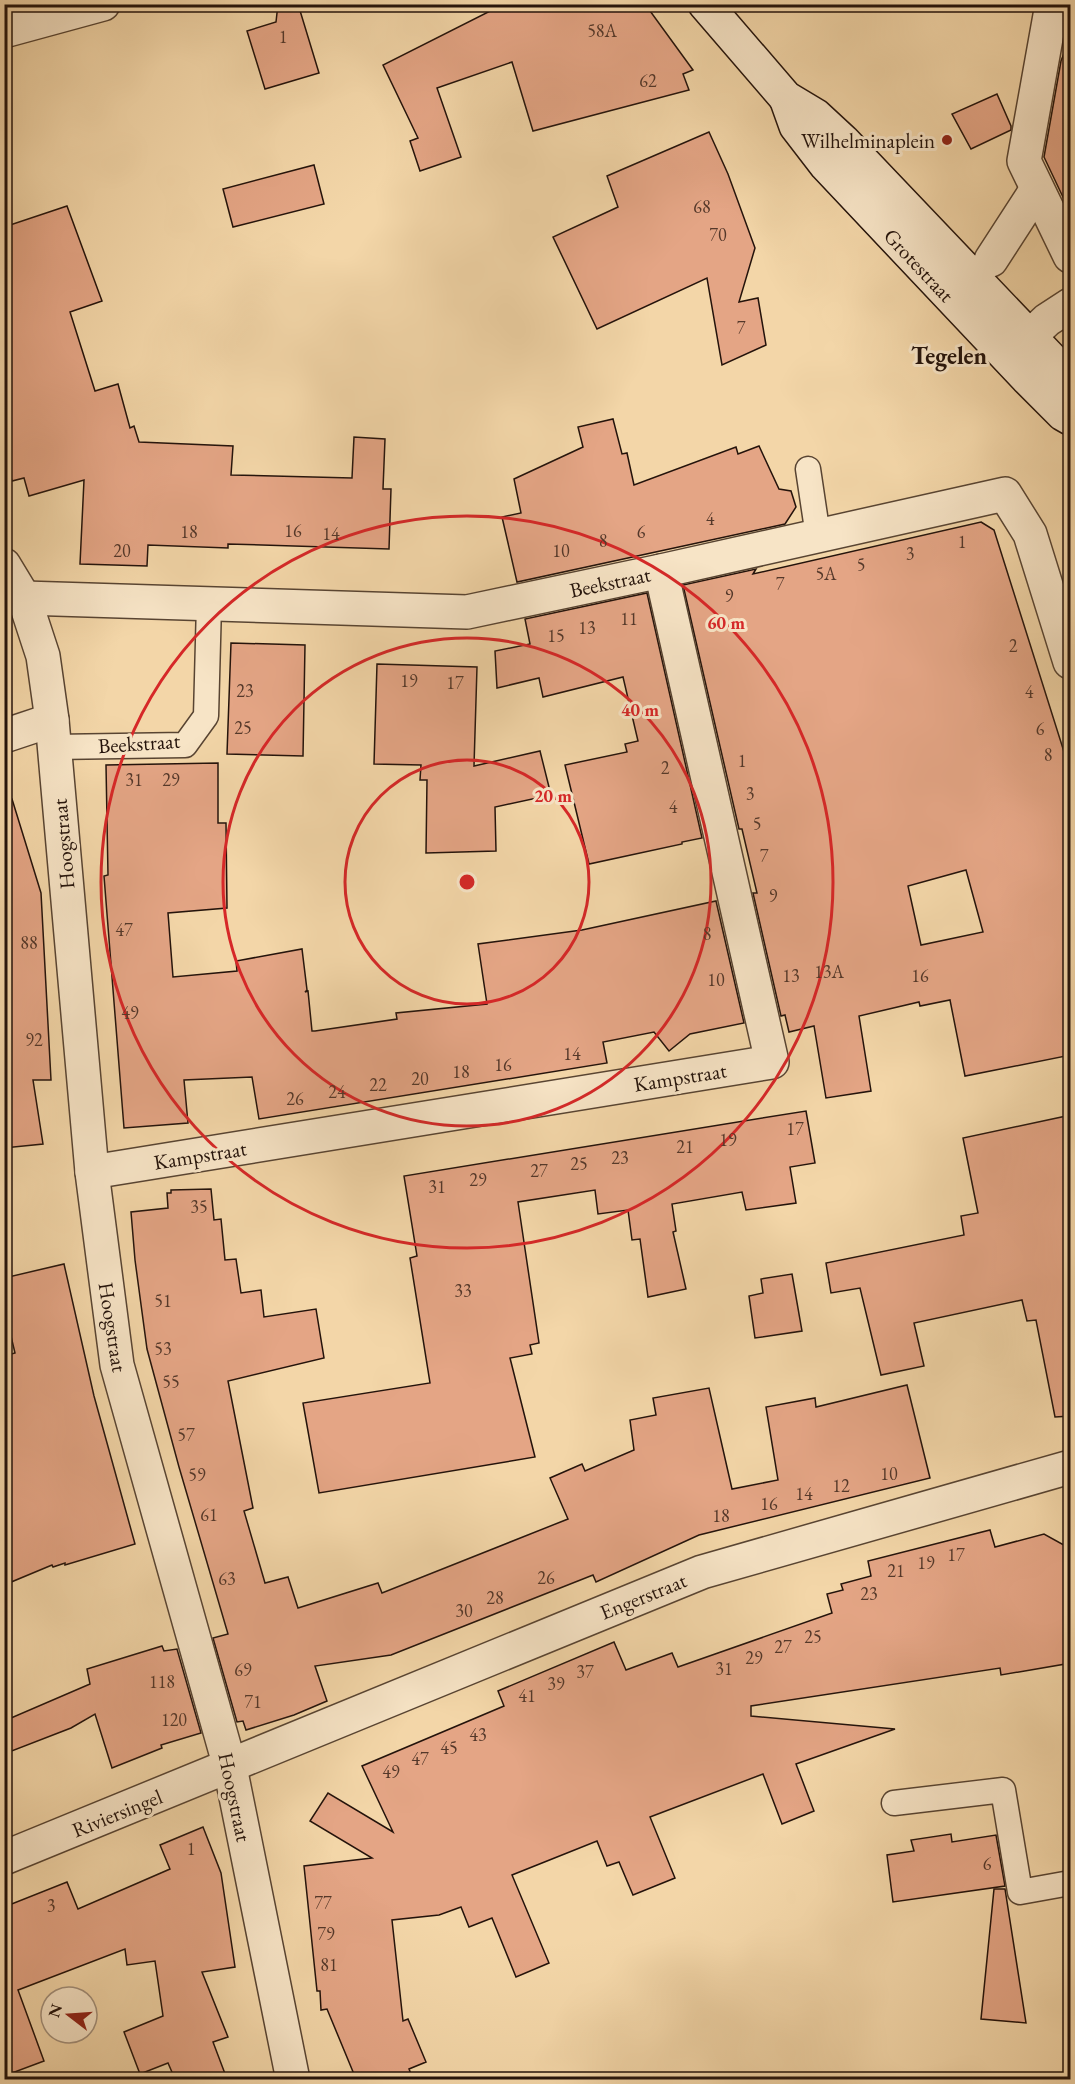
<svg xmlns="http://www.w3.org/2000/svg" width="1075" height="2084" font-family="'EB Garamond',serif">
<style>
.building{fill:#e4a585;stroke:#24130b;stroke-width:1.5;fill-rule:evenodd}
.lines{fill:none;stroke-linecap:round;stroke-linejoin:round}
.service-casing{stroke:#584432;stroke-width:27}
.pedestrian-casing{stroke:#584432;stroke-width:36}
.minor-casing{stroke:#584432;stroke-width:36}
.secondary-casing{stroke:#24130b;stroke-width:36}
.service{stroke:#f7e4c6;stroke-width:24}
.pedestrian{stroke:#f7e4c6;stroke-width:33}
.minor{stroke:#f7e4c6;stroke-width:33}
.secondary{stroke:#f7e4c6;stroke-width:33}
.ring{fill:none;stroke:#d62828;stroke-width:3}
.poi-dot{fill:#8f2418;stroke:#f7e4c6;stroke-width:2}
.labels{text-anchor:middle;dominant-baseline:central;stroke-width:6;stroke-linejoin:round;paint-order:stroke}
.number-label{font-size:18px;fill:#54382a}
.poi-label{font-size:21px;fill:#24130b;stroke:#f7e4c6;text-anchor:end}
.street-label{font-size:21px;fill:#24130b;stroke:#f7e4c6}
.quarter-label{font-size:24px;font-weight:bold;fill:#24130b;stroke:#f7e4c6}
.centre{fill:#d62828;stroke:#f7e4c6;stroke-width:3}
.ring-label{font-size:18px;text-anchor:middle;font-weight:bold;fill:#d62828;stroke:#f7e4c6;stroke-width:6;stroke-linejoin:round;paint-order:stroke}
</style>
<rect width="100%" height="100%" fill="#f3d6a8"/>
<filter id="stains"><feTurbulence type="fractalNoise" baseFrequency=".00333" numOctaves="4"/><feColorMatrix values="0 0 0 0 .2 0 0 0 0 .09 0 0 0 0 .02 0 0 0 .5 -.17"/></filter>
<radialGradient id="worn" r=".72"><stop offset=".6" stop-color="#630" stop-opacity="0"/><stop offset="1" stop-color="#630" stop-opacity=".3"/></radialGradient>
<g class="building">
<path d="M278,4H298L319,73L265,89L247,31L276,22Z"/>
<path d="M504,4H645L693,70L683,74L689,90L533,131L512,62L437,88L461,157L420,171L410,141L418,138L383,65Z"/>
<path d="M1068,43H1071V214L1044,157L1061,61Z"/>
<path d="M997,94L1011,126V130L971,149L952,114Z"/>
<path d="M709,132L728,174L755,248L739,302L758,298L766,345L722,365L707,278L597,329L553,237L618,207L607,176Z"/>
<path d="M314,165L324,204L233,227L223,189Z"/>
<path d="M67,206L102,301L70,312L95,391L118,384L130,428L134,426L139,442L233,446L231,475L352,478L354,437L385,439L383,489H391L389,549L228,544V548L148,545L147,566L80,564L84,480L29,496L24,478L12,481L4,455V227Z"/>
<path d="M613,419L622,454L627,453L634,485L736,447L738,454L759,446L779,489L791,491L796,507L785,524L517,582L502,517L521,513L514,479L583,447L578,427Z"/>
<path d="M981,522L994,530L1071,774V1055L965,1076L950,1000L920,1006L919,1002L859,1016L871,1091L826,1098L814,1026L789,1032L785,1015L781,1016L753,893H757L742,829H739L683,585L756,569L753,574ZM966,870L983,932L921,945L908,886Z"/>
<path d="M647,593L702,838L682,842V844L589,864L565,765L627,752L625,744L638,741L623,677L543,697L539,678L497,688L495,651L530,644L525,619Z"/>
<path d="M231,643L305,645L303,756L227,754Z"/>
<path d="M377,664L477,667L474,766L540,751L551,795L495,807L496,851L426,853L427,780H420L421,765L374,764Z"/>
<path d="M218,763V823H226L227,908L168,913L173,977L237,971L236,961L302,949L307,990L305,992L308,991L312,1031H315L397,1019L396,1013L487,1004L478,944L582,930L716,901L744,1023L690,1034L669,1051L654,1032L603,1042L607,1063L259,1119L252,1077L184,1080L188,1123L124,1128L104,876L108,875L106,765Z"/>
<path d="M12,799L41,893L51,1080H33L43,1144L4,1148V800Z"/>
<path d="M806,1111L815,1163L790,1167L796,1203L746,1210L742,1192L672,1204L676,1231L673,1232L686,1289L648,1297L640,1239L632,1240L628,1210L598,1214L595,1190L518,1202L539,1343L530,1345L532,1354L510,1358L535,1457L319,1493L303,1403L430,1383L410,1258L417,1256L404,1176Z"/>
<path d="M1071,1115V1416L1055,1417L1036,1320L1027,1321L1022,1300L914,1323L924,1366L881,1375L860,1288L831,1293L826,1263L964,1235L961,1216L978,1213L963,1138Z"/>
<path d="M211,1189L214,1220L221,1219L225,1260L236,1259L241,1293L261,1290L264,1317L316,1309L324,1358L228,1381L253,1508L244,1511L265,1583L288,1577L298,1608L378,1583L382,1593L568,1519L550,1478L582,1464L585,1471L634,1450L630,1420L656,1415L653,1398L709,1388L732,1489L778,1480L766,1407L815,1398L816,1407L907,1385L930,1478L699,1535L596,1582L593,1575L391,1655L315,1666L327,1701L294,1715L246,1730L243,1721L237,1722L213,1638L228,1634L179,1467L147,1349L135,1260L131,1212L168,1208L167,1193H171V1190Z"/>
<path d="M64,1264L94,1396L135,1544L65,1565V1563L53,1567L52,1565L4,1585V1356L15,1353L4,1307V1278Z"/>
<path d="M792,1274L802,1331L755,1338L749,1296L763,1293L761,1279Z"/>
<path d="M990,1530L995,1547L1044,1534L1071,1549V1663L1001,1675L1000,1668L751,1706V1716L895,1729L796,1764L814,1811L782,1824L763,1774L650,1817L675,1878L633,1895L619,1862L607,1866L597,1841L512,1875L549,1963L516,1977L492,1918L469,1927L461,1907L439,1915L392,1920L403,2021L408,2019L426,2062L409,2069L413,2079H356L327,2009L321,2010L320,1991H317L304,1866L372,1858L310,1821L328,1793L393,1832L362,1766L504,1706L498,1691L614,1642L626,1670L672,1653L678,1667L832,1613L827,1594L843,1590L841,1584L871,1576L868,1561Z"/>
<path d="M162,1646L164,1651L177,1649L201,1733L161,1745L162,1748L112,1768L95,1714L71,1728L4,1754V1721L90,1684L87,1669Z"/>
<path d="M203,1827L221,1873L235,1967L202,1972L228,2037L213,2042L227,2079H175L168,2063L140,2074L124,2032L163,2016L155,1961L127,1965L125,1949L18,1990L44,2061L4,2076V1907L67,1882L78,1909L170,1869L160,1845Z"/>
<path d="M951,1834L952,1842L996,1835L1005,1886L893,1902L887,1855L914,1851L911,1840Z"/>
<path d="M994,1889H1005L1026,2023L981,2019Z"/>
</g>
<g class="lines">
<defs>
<g id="service">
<path d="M808,469L818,536"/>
<path d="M54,747L185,745L206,716L209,604"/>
<path d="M894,1803L1003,1790L1020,1892L1070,1883"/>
</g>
<g id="pedestrian">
<path d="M1063,4L1051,10L1024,161L1070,256"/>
<path d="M991,260L1037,189"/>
</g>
<g id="minor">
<path d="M4,31L103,4"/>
<path d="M1010,355L1047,320L1070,305"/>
<path d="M4,565L24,598L43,656L52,720L92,1172L117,1365L230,1767L293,2080"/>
<path d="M24,598L467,612L661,571L1005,494L1030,534L1070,662"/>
<path d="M4,736L52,720"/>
<path d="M92,1172L772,1062L661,571"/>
<path d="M4,1858L702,1572L1070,1467"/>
</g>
<g id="secondary">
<path d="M705,4L786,98L816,116L843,141L1070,379"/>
<path d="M786,98L796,126L826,165L1027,378L1063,414L1070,418"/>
</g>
</defs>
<use href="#service" class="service-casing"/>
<use href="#pedestrian" class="pedestrian-casing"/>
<use href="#minor" class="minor-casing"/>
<use href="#secondary" class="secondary-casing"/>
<use href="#service" class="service"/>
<use href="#pedestrian" class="pedestrian"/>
<use href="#minor" class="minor"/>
<use href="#secondary" class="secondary"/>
</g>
<g class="ring">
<circle cx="467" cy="882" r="122"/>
<circle cx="467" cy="882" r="244"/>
<circle cx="467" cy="882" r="366"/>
</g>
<circle class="poi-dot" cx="947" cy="140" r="6"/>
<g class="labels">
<g class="number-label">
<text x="602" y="30">58A</text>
<text x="283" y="36">1</text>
<text x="648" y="80">62</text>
<text x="702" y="206">68</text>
<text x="718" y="234">70</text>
<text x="741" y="327">7</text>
<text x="710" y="518">4</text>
<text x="293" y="530">16</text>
<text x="189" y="531">18</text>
<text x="641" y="531">6</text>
<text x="331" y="533">14</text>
<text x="603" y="540">8</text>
<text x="962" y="541">1</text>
<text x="122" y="550">20</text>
<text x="561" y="550">10</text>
<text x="910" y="553">3</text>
<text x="861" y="564">5</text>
<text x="826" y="573">5A</text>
<text x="780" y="583">7</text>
<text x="729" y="595">9</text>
<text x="629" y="618">11</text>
<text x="587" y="627">13</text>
<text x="556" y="635">15</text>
<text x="1013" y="645">2</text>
<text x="409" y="680">19</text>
<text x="455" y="682">17</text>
<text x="245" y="690">23</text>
<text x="1029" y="691">4</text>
<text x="243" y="727">25</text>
<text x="1040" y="728">6</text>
<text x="1048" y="754">8</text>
<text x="742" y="760">1</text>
<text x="665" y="767">2</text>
<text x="134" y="779">31</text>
<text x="171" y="779">29</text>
<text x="750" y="793">3</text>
<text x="673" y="806">4</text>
<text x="757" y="823">5</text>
<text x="764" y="855">7</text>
<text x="773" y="895">9</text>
<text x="124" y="929">47</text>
<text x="707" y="933">8</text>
<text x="29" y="942">88</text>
<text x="829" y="971">13A</text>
<text x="791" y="975">13</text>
<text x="920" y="975">16</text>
<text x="716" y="979">10</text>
<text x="130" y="1012">49</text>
<text x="34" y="1039">92</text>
<text x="572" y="1053">14</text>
<text x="503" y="1064">16</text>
<text x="461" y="1071">18</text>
<text x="420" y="1078">20</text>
<text x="378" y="1084">22</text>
<text x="337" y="1091">24</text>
<text x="295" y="1098">26</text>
<text x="795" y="1128">17</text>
<text x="728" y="1139">19</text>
<text x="685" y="1146">21</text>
<text x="620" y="1157">23</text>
<text x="579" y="1163">25</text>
<text x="539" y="1170">27</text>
<text x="478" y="1179">29</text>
<text x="437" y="1186">31</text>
<text x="199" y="1206">35</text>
<text x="463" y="1290">33</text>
<text x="163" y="1300">51</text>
<text x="163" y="1348">53</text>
<text x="171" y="1381">55</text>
<text x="186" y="1434">57</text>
<text x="889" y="1473">10</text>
<text x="197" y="1474">59</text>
<text x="841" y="1485">12</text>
<text x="804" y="1493">14</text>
<text x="769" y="1503">16</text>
<text x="209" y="1514">61</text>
<text x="721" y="1515">18</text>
<text x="956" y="1554">17</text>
<text x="926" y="1562">19</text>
<text x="896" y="1570">21</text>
<text x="546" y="1577">26</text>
<text x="227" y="1578">63</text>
<text x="869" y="1593">23</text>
<text x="495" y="1597">28</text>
<text x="464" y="1610">30</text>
<text x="813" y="1636">25</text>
<text x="783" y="1646">27</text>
<text x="754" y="1657">29</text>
<text x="724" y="1668">31</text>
<text x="243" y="1669">69</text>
<text x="585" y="1671">37</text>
<text x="162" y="1681">118</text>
<text x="556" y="1683">39</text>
<text x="527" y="1695">41</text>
<text x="253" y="1701">71</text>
<text x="174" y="1719">120</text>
<text x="478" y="1734">43</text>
<text x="449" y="1747">45</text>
<text x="420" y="1758">47</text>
<text x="391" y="1771">49</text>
<text x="191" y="1848">1</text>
<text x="987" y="1863">6</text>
<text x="323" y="1902">77</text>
<text x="51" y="1905">3</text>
<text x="326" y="1933">79</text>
<text x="329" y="1964">81</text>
</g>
<g class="poi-label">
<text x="935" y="140">Wilhelminaplein</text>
</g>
<g class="street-label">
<text transform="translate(919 265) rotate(47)">Grotestraat</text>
<text transform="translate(610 582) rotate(-12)">Beekstraat</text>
<text transform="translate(139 743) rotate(-4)">Beekstraat</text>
<text transform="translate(63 844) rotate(-95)">Hoogstraat</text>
<text transform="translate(680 1077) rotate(-9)">Kampstraat</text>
<text transform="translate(200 1155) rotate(-9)">Kampstraat</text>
<text transform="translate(113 1327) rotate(81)">Hoogstraat</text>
<text transform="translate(643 1596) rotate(-22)">Engerstraat</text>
<text transform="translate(235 1797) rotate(78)">Hoogstraat</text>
<text transform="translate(117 1813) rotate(-22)">Riviersingel</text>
</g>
<g class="quarter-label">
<text x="949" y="355">Tegelen</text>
</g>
</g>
<circle cx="467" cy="882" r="9" class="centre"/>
<g class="ring-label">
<text x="726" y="629">60 m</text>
<text x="640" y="716">40 m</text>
<text x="553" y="802">20 m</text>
</g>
<rect width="1075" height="2084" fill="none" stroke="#f3d6a8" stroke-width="24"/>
<rect x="6" y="6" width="1063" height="2072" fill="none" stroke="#24130b" stroke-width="3"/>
<rect x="12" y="12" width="1051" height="2060" fill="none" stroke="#24130b" stroke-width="1.5"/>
<g transform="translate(69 2015) rotate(287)"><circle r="28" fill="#f7e4c6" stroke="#a3907b" stroke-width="1.5"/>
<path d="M0-4.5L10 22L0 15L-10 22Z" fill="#8f2418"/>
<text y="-9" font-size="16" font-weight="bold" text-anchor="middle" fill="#24130b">N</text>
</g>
<rect width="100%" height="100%" filter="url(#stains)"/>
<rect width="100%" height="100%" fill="url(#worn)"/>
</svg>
